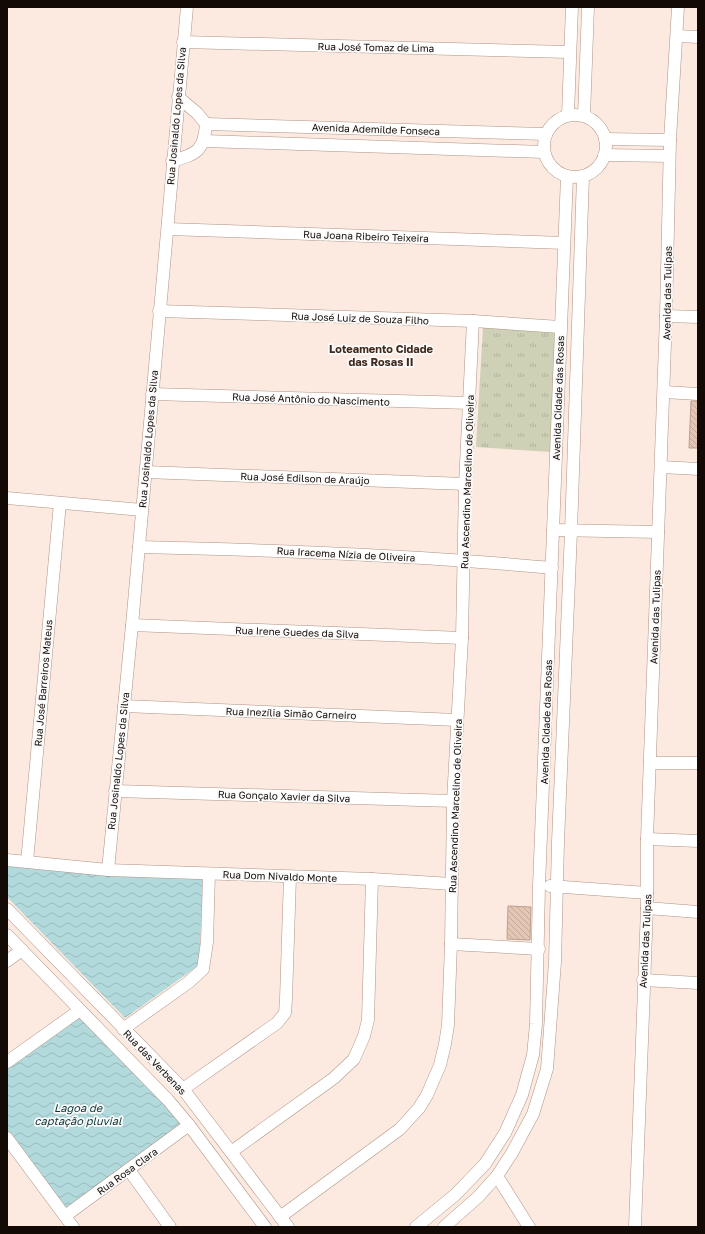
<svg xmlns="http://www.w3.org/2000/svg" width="705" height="1234" font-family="'Golos Text',sans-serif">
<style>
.grass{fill:url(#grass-tufts)}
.water{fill:url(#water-waves)}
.building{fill:url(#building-back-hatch);stroke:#bc9f8f}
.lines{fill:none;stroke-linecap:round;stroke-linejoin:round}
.minor-casing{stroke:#b09484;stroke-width:13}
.minor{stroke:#fff;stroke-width:12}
.labels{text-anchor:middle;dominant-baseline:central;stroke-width:3.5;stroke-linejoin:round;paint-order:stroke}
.street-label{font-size:10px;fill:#140a05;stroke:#fbfbfb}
.neighbourhood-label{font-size:11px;font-weight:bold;fill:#412a1c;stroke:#fbfbfb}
.water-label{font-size:11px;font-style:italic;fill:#0c3436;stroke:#fbfbfb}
</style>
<defs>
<pattern id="grass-tufts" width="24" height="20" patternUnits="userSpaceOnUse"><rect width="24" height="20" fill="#ced1b5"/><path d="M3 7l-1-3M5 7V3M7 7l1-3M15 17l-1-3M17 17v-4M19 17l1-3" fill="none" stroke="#b0b29a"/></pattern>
<pattern id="water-waves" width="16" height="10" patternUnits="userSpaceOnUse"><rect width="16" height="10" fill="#b2dadc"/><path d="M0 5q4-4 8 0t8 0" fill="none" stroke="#98babb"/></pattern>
<pattern id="building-back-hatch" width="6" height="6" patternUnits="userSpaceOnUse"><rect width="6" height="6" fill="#e4c6b5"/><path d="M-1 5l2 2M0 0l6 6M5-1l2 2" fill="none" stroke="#c3a99a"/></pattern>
</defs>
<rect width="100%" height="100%" fill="#fce9df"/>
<path class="grass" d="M483,327L556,332L551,452L476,447Z"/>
<g class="water">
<path d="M7,865L203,879L199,965L125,1018L7,897Z"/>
<path d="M79,1016L182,1122L66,1212L7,1131V1069Z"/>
</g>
<g class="building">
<path d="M691,401H698V448H689Z"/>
<path d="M508,906L531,907L530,940L507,939Z"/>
</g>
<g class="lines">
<defs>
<g id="minor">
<path d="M677,36L698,37"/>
<path d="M183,42L569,52"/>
<path d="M568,115L572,7"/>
<circle cx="575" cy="146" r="31"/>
<path d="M584,116L588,7"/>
<path d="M206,124L546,134"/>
<path d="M605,139L670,140"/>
<path d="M205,141L544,152"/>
<path d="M604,155L669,156"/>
<path d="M172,161C197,154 204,151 206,124L197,113L178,97"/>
<path d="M168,229L564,243"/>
<path d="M159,311L473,321L560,327"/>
<path d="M666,316L698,317"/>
<path d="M664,392L698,394"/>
<path d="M152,394L470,403"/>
<path d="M661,467L698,469"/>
<path d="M146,472L465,484"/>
<path d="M7,498L142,510"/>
<path d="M553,530L658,532"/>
<path d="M139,547C277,550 414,555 552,568"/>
<path d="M132,625L462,638"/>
<path d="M124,706L457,720"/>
<path d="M650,763H698"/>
<path d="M115,791L453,801"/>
<path d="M647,839L698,841"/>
<path d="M7,860L108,870L372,879L452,884"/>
<path d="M27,862L60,503"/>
<path d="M108,870L132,625L187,7"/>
<path d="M550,886L647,893"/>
<path d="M647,908L698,912"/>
<path d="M7,909L183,1089L288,1227"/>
<path d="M7,935L168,1100L189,1125L265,1227"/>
<path d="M451,944L539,949"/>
<path d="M7,961L22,950"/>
<path d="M643,980L698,983"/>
<path d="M123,1029L189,982L203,969L207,942L209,874"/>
<path d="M7,1062L80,1010"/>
<path d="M183,1089L277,1023L285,1013L286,999L290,877"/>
<path d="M7,1138L73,1227"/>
<path d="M231,1152L334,1078L354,1059L364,1036L368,1020L372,879"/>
<path d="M129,1170L170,1227"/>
<path d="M497,1176L529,1227"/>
<path d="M65,1216L189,1125"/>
<path d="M280,1217L400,1129L419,1108L427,1095L440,1065L445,1044L448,1025L451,944L453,801L462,638L465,484L473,321"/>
<path d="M416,1227L455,1195L485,1164L505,1133L522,1095L533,1055L536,1024L539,886L567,176"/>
<path d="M444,1227L478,1197L497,1176L512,1153L533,1114L547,1069L555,962L558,842L571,532L583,176"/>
<path d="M635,1227L647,908V839L666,316L670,140L678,7"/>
</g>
</defs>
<use href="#minor" class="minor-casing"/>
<use href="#minor" class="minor"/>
</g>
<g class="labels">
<g class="street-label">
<text transform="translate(376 47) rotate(1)">Rua José Tomaz de Lima</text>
<text transform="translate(176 116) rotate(-85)">Rua Josinaldo Lopes da Silva</text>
<text transform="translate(376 129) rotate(2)">Avenida Ademilde Fonseca</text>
<text transform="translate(366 236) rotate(2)">Rua Joana Ribeiro Teixeira</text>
<text transform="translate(667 293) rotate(-89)">Avenida das Tulipas</text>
<text transform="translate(360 318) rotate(2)">Rua José Luiz de Souza Filho</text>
<text transform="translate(558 398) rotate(-88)">Avenida Cidade das Rosas</text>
<text transform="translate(311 399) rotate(2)">Rua José Antônio do Nascimento</text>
<text transform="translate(148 439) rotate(-85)">Rua Josinaldo Lopes da Silva</text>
<text transform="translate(305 478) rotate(2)">Rua José Edilson de Araújo</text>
<text transform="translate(467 482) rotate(-88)">Rua Ascendino Marcelino de Oliveira</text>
<text transform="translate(346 554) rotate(3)">Rua Iracema Nízia de Oliveira</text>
<text transform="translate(655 617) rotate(-88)">Avenida das Tulipas</text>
<text transform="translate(297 632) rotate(2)">Rua Irene Guedes da Silva</text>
<text transform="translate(43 683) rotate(-85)">Rua José Barreiros Mateus</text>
<text transform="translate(291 713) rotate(2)">Rua Inezília Simão Carneiro</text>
<text transform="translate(546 722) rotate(-88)">Avenida Cidade das Rosas</text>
<text transform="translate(118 761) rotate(-84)">Rua Josinaldo Lopes da Silva</text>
<text transform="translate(284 796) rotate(2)">Rua Gonçalo Xavier da Silva</text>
<text transform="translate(455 806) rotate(-88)">Rua Ascendino Marcelino de Oliveira</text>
<text transform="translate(280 876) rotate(2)">Rua Dom Nivaldo Monte</text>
<text transform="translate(645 941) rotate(-87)">Avenida das Tulipas</text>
<text transform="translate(155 1062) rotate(46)">Rua das Verbenas</text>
<text transform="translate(127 1171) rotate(-36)">Rua Rosa Clara</text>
</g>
<g class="neighbourhood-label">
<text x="381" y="348">Loteamento Cidade<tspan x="381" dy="13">das Rosas II</tspan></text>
</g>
<g class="water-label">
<text x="78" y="1107">Lagoa de<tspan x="78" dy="13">captação pluvial</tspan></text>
</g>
</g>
<rect width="705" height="1234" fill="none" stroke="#140a05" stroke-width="16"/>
</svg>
